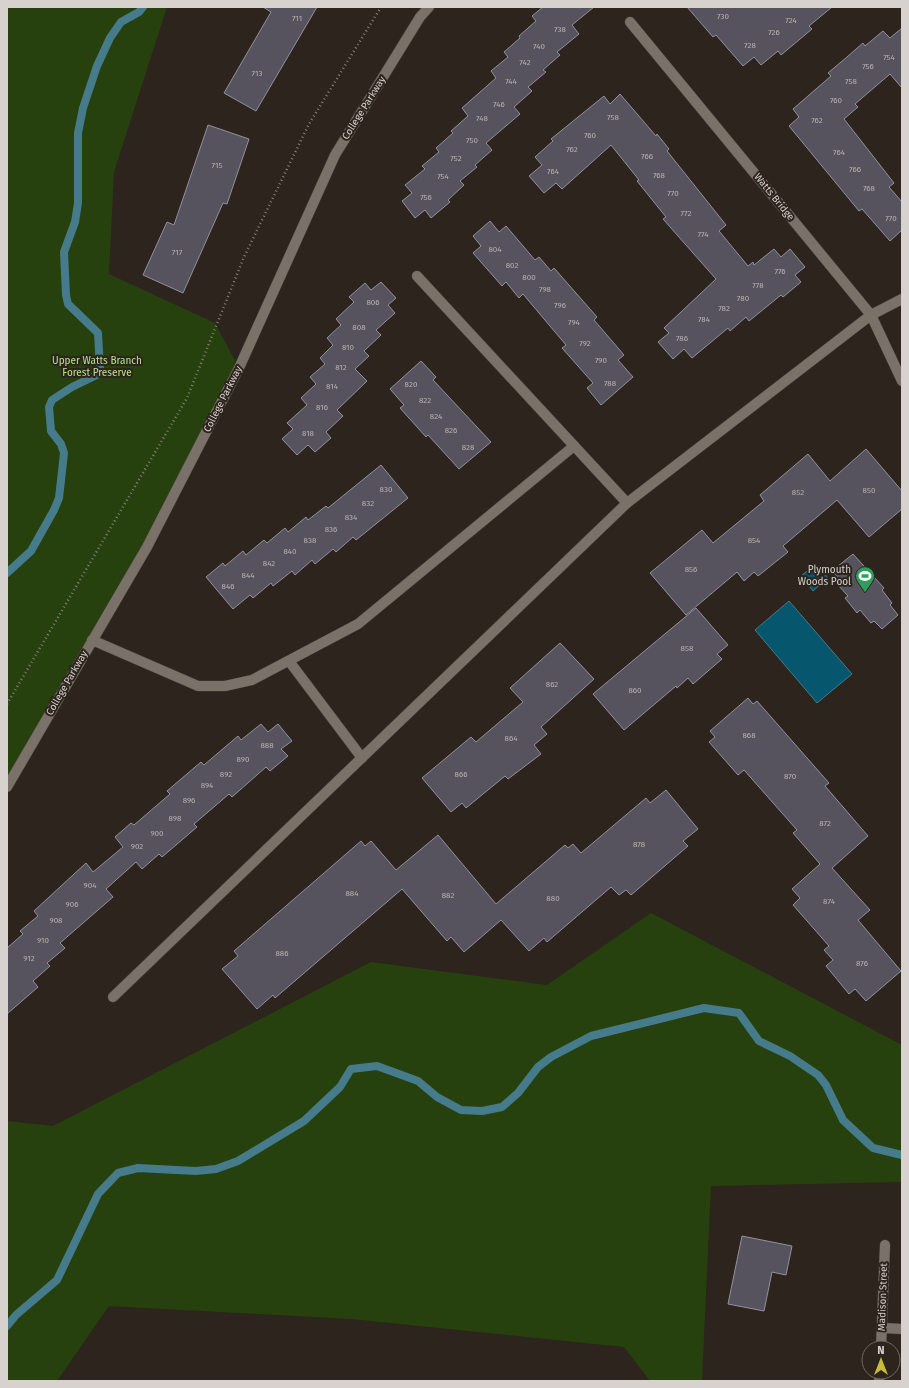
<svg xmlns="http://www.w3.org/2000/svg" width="909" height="1388" font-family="'Fira Sans',sans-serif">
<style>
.green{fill:#27410e}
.water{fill:#06566d;stroke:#457b8a}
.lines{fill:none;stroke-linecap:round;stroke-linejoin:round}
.stream{stroke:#457b8a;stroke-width:8}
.building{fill:#56535e;stroke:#93919d}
.minor-casing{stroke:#47413a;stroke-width:11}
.path{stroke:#867f79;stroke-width:2.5;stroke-dasharray:1 3;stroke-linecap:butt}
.minor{stroke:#7a7168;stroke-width:10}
.labels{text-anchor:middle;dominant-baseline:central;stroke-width:4;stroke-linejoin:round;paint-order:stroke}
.number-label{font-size:8px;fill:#b7b2b1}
.street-label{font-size:10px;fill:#d7d2cd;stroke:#2c241d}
.park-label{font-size:10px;fill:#b4e68e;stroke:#2c241d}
.poi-label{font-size:10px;fill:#d7d2cd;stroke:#2c241d;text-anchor:end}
</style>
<rect width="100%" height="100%" fill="#2c241d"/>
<g class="green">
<path d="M7,7H167L114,172L109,274L215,323L239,368L147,547L7,787Z"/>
<path d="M651,913L902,1045V1182L711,1186L702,1381H650L624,1347L351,1319L109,1306L57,1381H7V1121L53,1126L371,962L547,985Z"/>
</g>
<g class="water">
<path d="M816,564L828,578L813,591L801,576Z"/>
<path d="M789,601L852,674L817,703L755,630Z"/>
</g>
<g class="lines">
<g class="stream">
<path d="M7,573L31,551L54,510L59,498L64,453L61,444L51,431L49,407L52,400L72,387L99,374L100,369L98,333L68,304L66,295L64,252L75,222L78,203V133L83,108L97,66L110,38L121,22L139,12L143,7"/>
<path d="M7,1326L16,1315L57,1280L98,1194L118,1173L138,1168L196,1171L216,1169L238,1161L304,1121L340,1087L351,1069L377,1066L418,1081L437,1097L461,1110L482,1111L502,1107L518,1093L538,1067L551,1057L591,1036L704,1008L739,1013L759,1041L790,1056L818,1075L826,1085L843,1120L873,1148L902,1155"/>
</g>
</g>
<g class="building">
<path d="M263,7H317L256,111L224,93L271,12Z"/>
<path d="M543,7H594L572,25L579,34L557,52L560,55L543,70L546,72L528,87L532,91L514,107L520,114L486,143L492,150L475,165L477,167L460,181L464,185L448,200L450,202L431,218L425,210L415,218L402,201L412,193L405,185L425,169L422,166L439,152L436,148L453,133L451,131L468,116L462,108L496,78L491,71L508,57L504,52L520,38L519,36L536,21L532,16Z"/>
<path d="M687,7H832L809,26L812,29L781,55L778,51L761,65L754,57L743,66L716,35L713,37Z"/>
<path d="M902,28V88L890,74L855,104L858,107L844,119L894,183L889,187L902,202V230L890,241L862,209L859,211L789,126L799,117L793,109L831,76L828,73L847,57L863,43L865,46L883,31L890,38Z"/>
<path d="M620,94L656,136L657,134L669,149L667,151L726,225L719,231L748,266L753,262L754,265L774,249L781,257L790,249L805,267L795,275L801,282L783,297L781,295L749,321L746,317L730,331L728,328L692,358L684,349L673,359L658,342L669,333L664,328L716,279L663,219L666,217L637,181L639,180L611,145L562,189L556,183L544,193L529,176L542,165L535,157L553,141L551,139L604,96L610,104Z"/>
<path d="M208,125L249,139L227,204L223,203L183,293L143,275L167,222L174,225Z"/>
<path d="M490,221L499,232L506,226L535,260L539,257L551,271L554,268L597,317L594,320L624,355L618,360L633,377L601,405L587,388L593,383L562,348L566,345L539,313L523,294L519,298L506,282L502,286L473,253L481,246L473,236Z"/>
<path d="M381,282L396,298L388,305L395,313L376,330L381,335L364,351L369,356L355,369L367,381L337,410L343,416L326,432L331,438L315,452L308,445L297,455L282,439L293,429L287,423L307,405L301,398L316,384L310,377L325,364L320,358L333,345L327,338L341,325L336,319L354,302L349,297L365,283L371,290Z"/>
<path d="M421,361L436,377L433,380L491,442L459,469L428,435L426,437L400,408L404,405L390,389Z"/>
<path d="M866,449L902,491V509L869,537L837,500L783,546L788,552L758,576L754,572L744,581L737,572L686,615L650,573L702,530L713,543L764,501L760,495L808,454L830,481Z"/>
<path d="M381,465L408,498L356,540L353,537L336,552L333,549L315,564L312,560L295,575L292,571L273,586L271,583L253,598L250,595L233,609L206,577L223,563L225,566L243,551L246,555L264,540L267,543L285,528L288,532L306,517L308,520L326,506L328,508Z"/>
<path d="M853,554L884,588L882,590L892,603L890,605L898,615L882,629L874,621L871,623L860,610L857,613L845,598L848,596L837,584L841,581L832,571Z"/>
<path d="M696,608L728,645L717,654L722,659L693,684L688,678L677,688L676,686L624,730L593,694Z"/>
<path d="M560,643L594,679L541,727L547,734L534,745L541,754L508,779L505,776L466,808L462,803L451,812L422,778L471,737L476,742L523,702L510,688Z"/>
<path d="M748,698L753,704L757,701L829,783L825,786L868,836L832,868L870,910L858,920L901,971L866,1001L855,989L849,994L826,966L833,960L824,950L829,946L793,905L800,898L792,889L820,864L793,833L797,830L744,770L738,775L709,742L715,737L710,731Z"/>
<path d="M261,724L268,732L278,724L292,741L281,749L288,756L270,771L266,767L232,797L229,794L194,824L197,827L162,857L159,854L142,869L136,862L106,889L113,897L60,943L65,948L47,963L50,966L33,981L38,987L7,1014V948L23,934L20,931L38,916L34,911L86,863L93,872L123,847L115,837L131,823L134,825L170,794L167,791L201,762L204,765L238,736L241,740Z"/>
<path d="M666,790L698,829L683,841L688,846L631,895L626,890L619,895L611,887L547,942L544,938L529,951L501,920L464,952L451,937L447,941L402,889L275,998L273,995L257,1009L222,969L238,956L234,951L361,841L365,846L371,841L396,870L438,835L496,904L565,845L568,848L573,844L581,853L646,798L650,803Z"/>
<path d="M742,1236L792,1246L786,1275L772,1272L764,1311L728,1304Z"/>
</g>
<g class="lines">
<defs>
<g id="minor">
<path d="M630,22L871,315L902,381"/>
<path d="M417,276L627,503"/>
<path d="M92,640L198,686H225L252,680L358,624L574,446"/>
<path d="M289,661L362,758"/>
<path d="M7,787L147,547L239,368L335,155L420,17L429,7"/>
<path d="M113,997L627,503L871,315L902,299"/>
<path d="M883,1328L902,1329"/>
<path d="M881,1348L885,1245"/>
<path d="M879,1381L880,1372"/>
</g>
</defs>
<use href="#minor" class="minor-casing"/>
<path class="path" d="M7,704L187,398L244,257L309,124L381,7"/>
<use href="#minor" class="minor"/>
</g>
<defs>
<symbol id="stadium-pin" viewBox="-11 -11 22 30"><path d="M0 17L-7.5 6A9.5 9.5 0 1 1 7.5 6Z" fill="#2e9e5b" stroke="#2c241d"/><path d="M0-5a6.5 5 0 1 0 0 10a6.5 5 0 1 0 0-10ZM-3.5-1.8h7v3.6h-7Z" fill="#fff"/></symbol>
</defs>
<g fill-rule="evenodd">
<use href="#stadium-pin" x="854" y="565" width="22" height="30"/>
</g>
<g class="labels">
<g class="number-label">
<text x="723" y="16">730</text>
<text x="297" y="18">711</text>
<text x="791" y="20">724</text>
<text x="560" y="29">738</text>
<text x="774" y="32">726</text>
<text x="750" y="45">728</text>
<text x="539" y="46">740</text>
<text x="889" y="57">754</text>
<text x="525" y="62">742</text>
<text x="868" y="66">756</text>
<text x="257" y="73">713</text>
<text x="511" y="81">744</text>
<text x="851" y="81">758</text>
<text x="836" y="100">760</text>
<text x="499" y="104">746</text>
<text x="613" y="117">758</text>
<text x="482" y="118">748</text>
<text x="817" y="120">762</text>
<text x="590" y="135">760</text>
<text x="472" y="140">750</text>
<text x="572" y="149">762</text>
<text x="839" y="152">764</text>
<text x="647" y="156">766</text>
<text x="456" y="158">752</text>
<text x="217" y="165">715</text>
<text x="855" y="169">766</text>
<text x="553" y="171">764</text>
<text x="659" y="175">768</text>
<text x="443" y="176">754</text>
<text x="869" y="188">768</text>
<text x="673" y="193">770</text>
<text x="426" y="197">756</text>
<text x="686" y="213">772</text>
<text x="891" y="218">770</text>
<text x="703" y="234">774</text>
<text x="495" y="249">804</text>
<text x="177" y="252">717</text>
<text x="512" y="265">802</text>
<text x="780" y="271">776</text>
<text x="529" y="277">800</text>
<text x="758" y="285">778</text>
<text x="545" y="289">798</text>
<text x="743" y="298">780</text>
<text x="373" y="302">806</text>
<text x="560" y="305">796</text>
<text x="724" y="308">782</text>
<text x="704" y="319">784</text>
<text x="574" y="322">794</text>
<text x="359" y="327">808</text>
<text x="682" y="338">786</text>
<text x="585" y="343">792</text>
<text x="348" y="347">810</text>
<text x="601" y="360">790</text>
<text x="341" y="367">812</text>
<text x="610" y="383">788</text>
<text x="411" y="384">820</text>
<text x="332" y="386">814</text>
<text x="425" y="400">822</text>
<text x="322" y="407">816</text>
<text x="436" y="416">824</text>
<text x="451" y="430">826</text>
<text x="308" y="433">818</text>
<text x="468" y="447">828</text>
<text x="386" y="489">830</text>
<text x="869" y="490">850</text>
<text x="798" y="492">852</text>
<text x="368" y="503">832</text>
<text x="351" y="517">834</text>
<text x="331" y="529">836</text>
<text x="310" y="540">838</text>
<text x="754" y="540">854</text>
<text x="290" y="551">840</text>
<text x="269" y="563">842</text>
<text x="691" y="569">856</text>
<text x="248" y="575">844</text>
<text x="228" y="586">846</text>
<text x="687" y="648">858</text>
<text x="552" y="684">862</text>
<text x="635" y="690">860</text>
<text x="749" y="735">868</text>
<text x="511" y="738">864</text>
<text x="267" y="745">888</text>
<text x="243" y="759">890</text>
<text x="226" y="774">892</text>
<text x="461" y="774">866</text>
<text x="790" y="776">870</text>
<text x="207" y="785">894</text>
<text x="189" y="800">896</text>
<text x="175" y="818">898</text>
<text x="825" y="823">872</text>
<text x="157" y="833">900</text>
<text x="639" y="844">878</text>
<text x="137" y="846">902</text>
<text x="90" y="885">904</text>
<text x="352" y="893">884</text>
<text x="448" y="895">882</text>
<text x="553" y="898">880</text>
<text x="829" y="901">874</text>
<text x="72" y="904">906</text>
<text x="56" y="920">908</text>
<text x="43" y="940">910</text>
<text x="282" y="953">886</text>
<text x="29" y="958">912</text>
<text x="862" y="963">876</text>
</g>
<g class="street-label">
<text transform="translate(364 108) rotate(-58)">College Parkway</text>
<text transform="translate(774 197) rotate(51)">Watts Bridge</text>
<text transform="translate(223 399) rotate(-63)">College Parkway</text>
<text transform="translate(67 683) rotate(-60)">College Parkway</text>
<text transform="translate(883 1297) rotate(-88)">Madison Street</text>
</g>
<g class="park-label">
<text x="97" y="361">Upper Watts Branch<tspan x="97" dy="12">Forest Preserve</tspan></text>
</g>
<g class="poi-label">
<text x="851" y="570">Plymouth<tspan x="851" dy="12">Woods Pool</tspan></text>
</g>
</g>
<rect width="909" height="1388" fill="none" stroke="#d7d2cd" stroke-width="16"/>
<g transform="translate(881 1360)"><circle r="19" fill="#2c241d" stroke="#706a63"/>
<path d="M0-3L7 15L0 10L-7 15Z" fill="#c6bc3c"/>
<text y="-6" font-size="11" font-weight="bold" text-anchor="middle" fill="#d7d2cd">N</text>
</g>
</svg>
